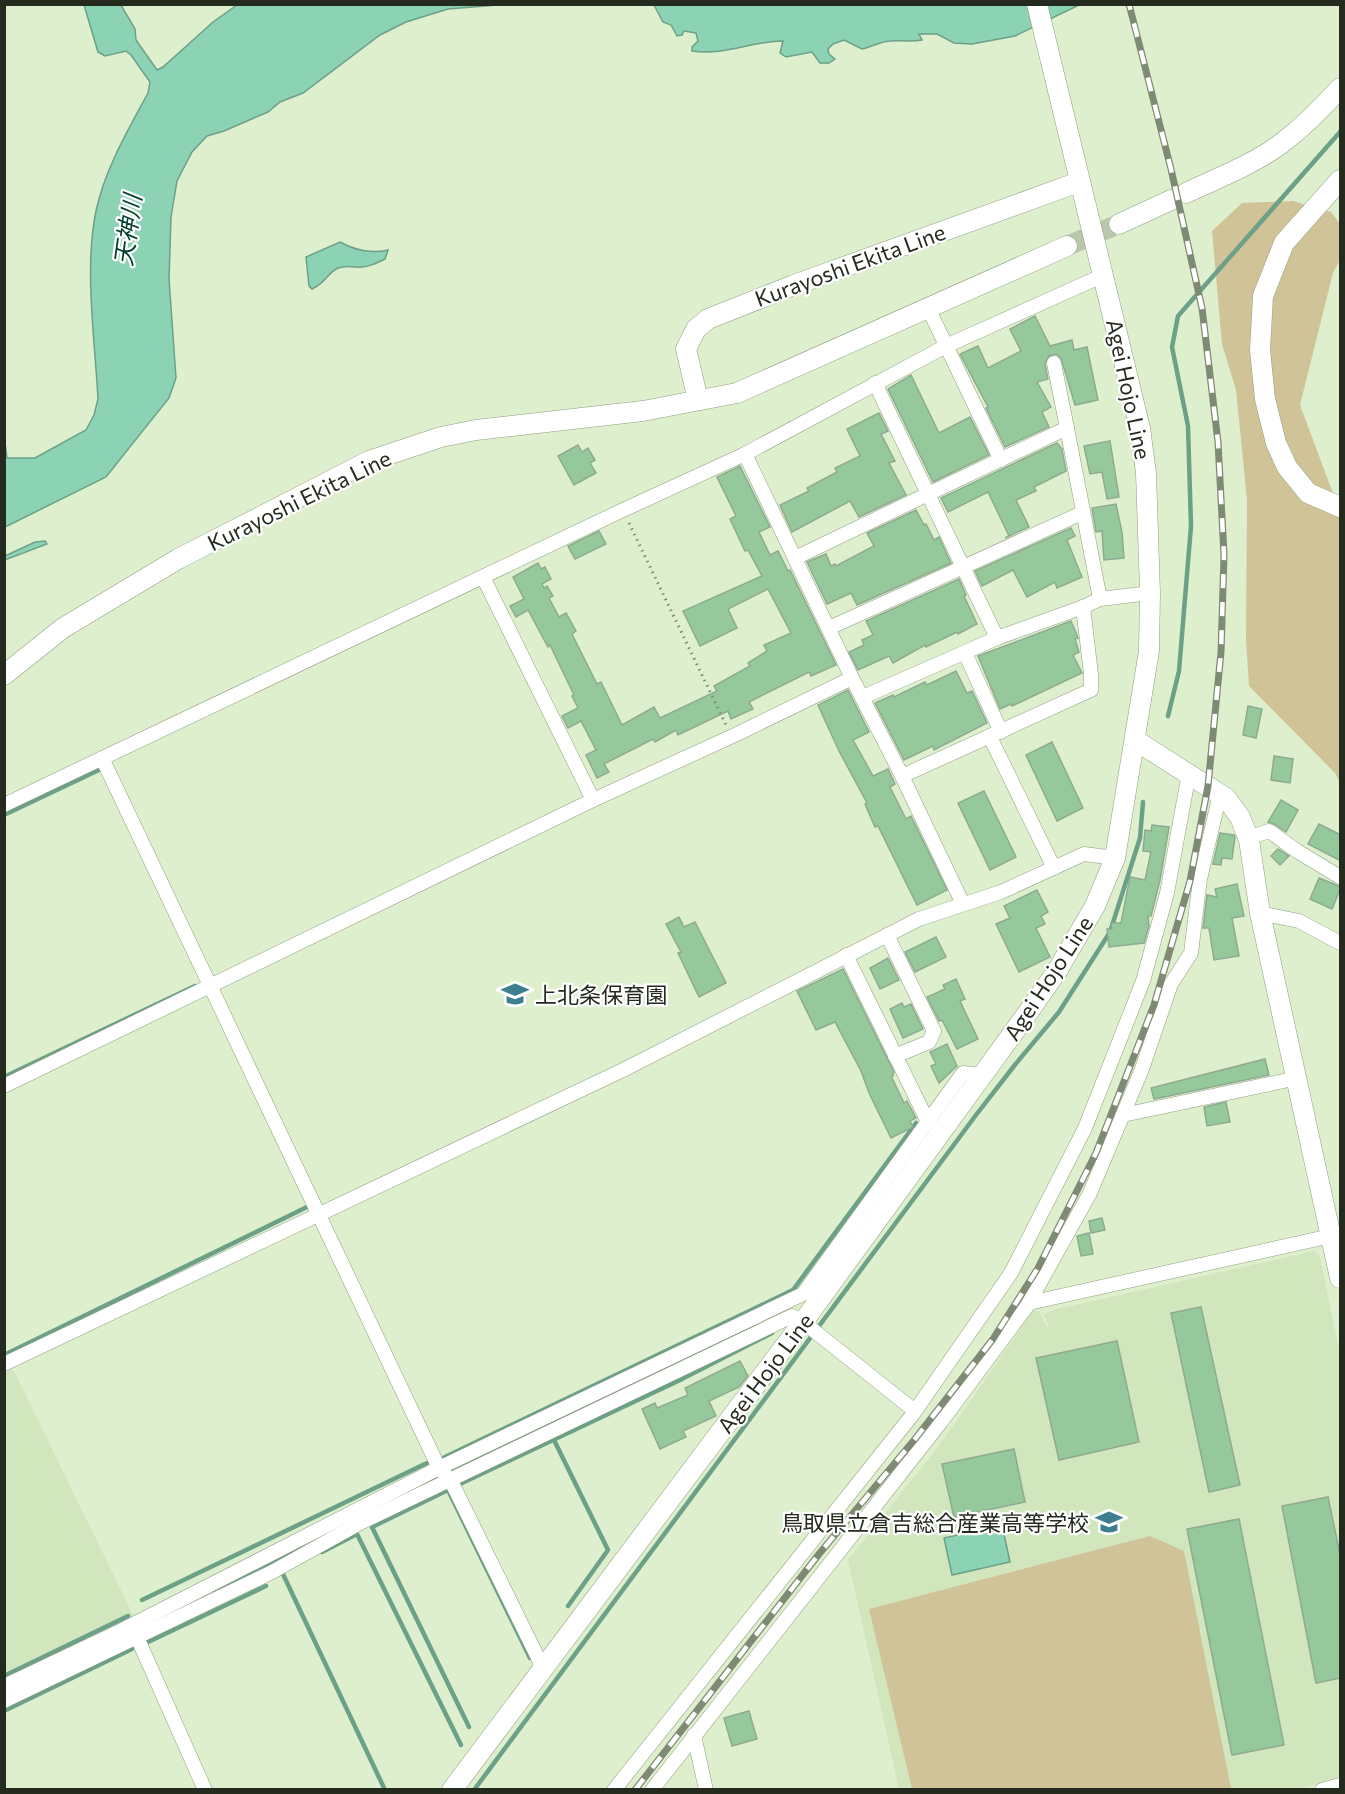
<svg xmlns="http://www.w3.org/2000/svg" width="1345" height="1794" font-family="Commissioner,'Noto Sans JP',sans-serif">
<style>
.built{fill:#d1e6bd}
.green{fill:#d0c398}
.water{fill:#8bd3b4;stroke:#6ca087;stroke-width:1.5}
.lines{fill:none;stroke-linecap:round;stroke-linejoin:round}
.stream{stroke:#6ca087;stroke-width:4.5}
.building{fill:#95c99b;stroke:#8eaa90;stroke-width:1.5}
.secondary-tunnel{stroke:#b9c8ab;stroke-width:20;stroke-dasharray:20 10;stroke-linecap:butt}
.street-casing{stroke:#8f9f80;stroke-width:15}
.secondary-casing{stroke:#8f9f80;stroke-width:21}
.path{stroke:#818c76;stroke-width:3;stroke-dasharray:1.5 4.5;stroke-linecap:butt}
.street{stroke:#fff;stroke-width:14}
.secondary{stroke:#fff;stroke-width:20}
.rail-casing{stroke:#7f8a74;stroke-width:7}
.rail{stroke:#fff;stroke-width:4.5;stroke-dasharray:14;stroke-linecap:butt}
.labels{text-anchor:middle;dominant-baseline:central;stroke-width:4.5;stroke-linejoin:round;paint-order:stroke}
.street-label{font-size:22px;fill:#242a1e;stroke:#fff}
.poi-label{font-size:22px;fill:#242a1e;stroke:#fff;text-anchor:start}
.water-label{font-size:24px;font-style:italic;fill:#003f2b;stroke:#fff}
</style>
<rect width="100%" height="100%" fill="#deefce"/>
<g class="built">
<path d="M1314,1251L1320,1257L1340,1354V1779L1291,1790L899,1789L848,1560L941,1443L1033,1311H1039L1047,1327L1049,1326L1044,1314L1053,1310Z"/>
<path d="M13,1369L134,1617L5,1680L4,1373Z"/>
</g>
<g class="green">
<path d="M1293,201L1331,212L1340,224V260L1333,273L1300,405L1340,512V783L1335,773L1249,686L1246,640L1247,500L1236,390L1222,344L1212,231L1242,203Z"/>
<path d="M1150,1536L1184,1551L1231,1789H912L869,1609Z"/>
</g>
<g class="water">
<path d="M84,5H121L135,29L136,40L157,70L163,67L213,22L237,5H498L448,9L406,22L380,35L303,93L280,102L268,112L224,131L207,136L192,152L177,181L171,217L169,279L176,378L169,398L106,477L5,527V442L7,458H35L86,430L94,415L98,399C95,340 84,269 96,211C105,169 128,130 148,93L150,82L131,55L126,51L105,56L98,52Z"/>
<path d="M654,5H1079L1015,36L972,44L954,43L937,34H919L922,40C911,42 902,40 891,41C882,41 871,47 862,49L844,40L833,44L828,49L829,54L835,59L829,63H820L812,52L786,57L780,53L783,41C752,41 724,56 692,51V47L698,41L696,33L684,31L682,35L677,36L671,25L663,22Z"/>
<path d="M340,242C354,250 372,254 388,250L385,259C377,263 367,268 357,267C350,267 346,265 338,268C327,273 326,283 312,289L309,286L306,257Z"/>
<path d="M45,541L47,544L5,560V556L35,542Z"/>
<path d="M1002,1525L1010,1562L952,1575L944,1538Z"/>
</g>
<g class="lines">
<g class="stream">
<path d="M1168,716L1179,671L1191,526L1188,426L1172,347L1178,316L1340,132"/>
<path d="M4,815L101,769"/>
<path d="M4,1077L195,986"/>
<path d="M4,1355L307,1207"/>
<path d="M554,1440L608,1550L568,1606"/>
<path d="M443,1458L793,1290L916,1123"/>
<path d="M460,1484L678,1381L772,1333"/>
<path d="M415,1489L753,1325"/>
<path d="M322,1552L357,1534L461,1745"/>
<path d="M282,1572L385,1790"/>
<path d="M215,1592L314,1541"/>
<path d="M142,1600L427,1463"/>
<path d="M146,1643L266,1586"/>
<path d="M4,1676L128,1616"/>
<path d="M4,1711L132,1649"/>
<path d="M469,1727L372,1527L448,1490L530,1658"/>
<path d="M474,1790L976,1115L1014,1066L1059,1012L1110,932L1140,838L1143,802"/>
</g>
</g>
<g class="building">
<path d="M1035,316L1050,346L1072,340L1074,350L1087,347L1098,400L1075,405L1061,358L1056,354L1049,356L1045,364L1048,379L1037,382L1051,407L1042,412L1049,427L1005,447L986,408L988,407L960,354L978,346L988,368L1021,351L1010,329Z"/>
<path d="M911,375L939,433L970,417L989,455L933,482L888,389Z"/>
<path d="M879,413L888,431L881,434L895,461L889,463L906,495L859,517L850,501L792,532L780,505L809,491L807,488L837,472L835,468L860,456L847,429Z"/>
<path d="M1110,441L1119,497L1107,499L1102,472L1090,474L1084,446Z"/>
<path d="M1057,443L1062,449L1066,471L1034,487L1036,491L1016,500L1029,527L1005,538L1009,536L988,492L948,512L941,498Z"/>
<path d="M578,445L582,452L588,448L595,460L590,463L596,473L574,485L558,456Z"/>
<path d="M740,466L770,527L759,532L770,555L778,551L788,571L790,570L836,665L811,676L809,672L749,702L753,709L731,719L728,711L678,735L676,730L655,742L653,739L604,764L609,772L597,778L586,755L596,750L581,721L568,728L562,716L578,708L572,696L574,695L550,645L548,647L528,610L516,617L510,606L524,599L513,577L538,563L541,569L545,567L551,579L542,584L544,588L547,586L553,596L549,598L559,617L566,613L576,631L572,634L597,684L601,682L622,725L654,707L660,718L717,691L714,686L750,666L748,663L767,651L764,645L791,633L768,589L728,609L737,628L700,646L683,611L762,576L748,550L745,551L730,519L736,516L717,477Z"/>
<path d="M1116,504L1122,532L1124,558L1104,560L1102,531L1096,532L1092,508Z"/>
<path d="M916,510L924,525L926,524L934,540L939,537L951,563L857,605L851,593L827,604L807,562L826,554L831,566L835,564L836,566L874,546L867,533Z"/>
<path d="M1071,528L1075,536L1067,540L1082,577L1057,588L1055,582L1027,597L1013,570L982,586L975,571Z"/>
<path d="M599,531L606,544L575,559L568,546Z"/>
<path d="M959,579L966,595L964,596L977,624L958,634L957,632L926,647L925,645L893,663L889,656L858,670L849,652L864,645L862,640L873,635L866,621Z"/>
<path d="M1071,621L1077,635L1078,638L1075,639L1079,652L1073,655L1082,673L1012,706L1011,704L1000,709L978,656Z"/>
<path d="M956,671L967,693L972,691L987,723L934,750L933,746L904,760L875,703L893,695L894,697L925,682L927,685Z"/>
<path d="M848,690L869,732L853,740L873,776L888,769L895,784L890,787L906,819L911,816L947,890L917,905L878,826L875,827L865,804L867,803L839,751L818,705Z"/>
<path d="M1248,706L1262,709L1256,738L1243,735Z"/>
<path d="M1052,742L1083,808L1057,821L1026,755Z"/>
<path d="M1274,756L1293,759L1290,783L1271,780Z"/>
<path d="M984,791L1016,857L990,870L958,803Z"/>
<path d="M1281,800L1298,810L1286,832L1274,824L1268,822Z"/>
<path d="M1319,824L1341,835V861L1308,844Z"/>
<path d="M1152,825L1169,827L1160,880L1151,916H1148L1149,926L1144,943L1109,947L1107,929H1112L1111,923H1121L1130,877L1145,880L1151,852L1143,851L1145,830L1151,831Z"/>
<path d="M1220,833L1234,835L1235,837L1232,859L1222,858L1221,865L1213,864Z"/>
<path d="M1278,849L1289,856L1280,865L1271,856Z"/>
<path d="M1319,878L1341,887L1332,909L1310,899Z"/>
<path d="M1237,884L1244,916L1232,918L1239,956L1214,960L1209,928H1203L1207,895L1217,897L1215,889Z"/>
<path d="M1037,890L1048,912L1041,916L1045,924L1036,928L1050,957L1019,972L996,924L1010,918L1004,906Z"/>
<path d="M679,917L684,927L695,922L726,983L699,997L678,953L681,952L666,924Z"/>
<path d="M936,937L946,957L915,972L905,952Z"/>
<path d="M888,958L899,980L880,989L870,968Z"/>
<path d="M843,969L894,1072L892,1078L904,1103L907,1101L916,1118L910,1121L913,1127L891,1138L869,1093L861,1071L835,1022L816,1030L797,991Z"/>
<path d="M956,979L965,999L960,1001L978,1039L957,1049L942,1020L939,1021L927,997L945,989L943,985Z"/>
<path d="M902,1003L904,1007L911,1004L923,1029L903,1038L890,1009Z"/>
<path d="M947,1044L957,1066L939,1083L931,1066L936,1064L930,1052Z"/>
<path d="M1265,1059L1269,1075L1154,1099L1151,1088Z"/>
<path d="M1226,1102L1230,1122L1207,1126L1204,1107Z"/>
<path d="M1102,1218L1105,1230L1091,1233L1089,1221Z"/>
<path d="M1089,1233L1093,1254L1081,1256L1077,1236Z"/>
<path d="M1201,1307L1240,1485L1209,1492L1171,1313Z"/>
<path d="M1117,1341L1139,1442L1059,1460L1036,1358Z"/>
<path d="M740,1361L748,1376L739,1387L709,1401L716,1416L683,1431L686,1437L660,1449L642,1409L655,1403L657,1408L688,1395L685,1388Z"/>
<path d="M1014,1449L1025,1502L954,1517L942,1464Z"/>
<path d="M1328,1497L1341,1559V1678L1316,1683L1282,1506Z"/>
<path d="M1239,1519L1284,1745L1232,1755L1187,1529Z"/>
<path d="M749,1711L757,1739L732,1746L724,1718Z"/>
</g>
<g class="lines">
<path class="secondary-tunnel" d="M1067,246L1119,224"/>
<defs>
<g id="street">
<path d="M929,310L1001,460"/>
<path d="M1054,363L1067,428"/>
<path d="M745,454L852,678L902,776L963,904"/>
<path d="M795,558L928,494L875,383"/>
<path d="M483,577L593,800"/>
<path d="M829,628L1082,513"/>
<path d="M997,638L928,494L1067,428L1100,599"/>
<path d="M965,653L1001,732"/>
<path d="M863,697L997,638L1083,607L1100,599L1150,593"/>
<path d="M990,737L1054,868"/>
<path d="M102,758L439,1468L451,1481L543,1668"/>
<path d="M902,776L1091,690V674L1083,607"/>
<path d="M4,805L623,510L745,454L946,346L1104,275"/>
<path d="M1248,838L1269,831L1297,851L1340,877"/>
<path d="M1260,913L1299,921L1340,943"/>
<path d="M887,935L934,1031L929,1042L895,1056"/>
<path d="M846,955L928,1122"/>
<path d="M4,1086L593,800L737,734L852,678"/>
<path d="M1123,1115L1298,1078"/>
<path d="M1029,1303L1340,1234"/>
<path d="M4,1364L623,1070L919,919L1001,892L1084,854L1115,858"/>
<path d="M137,1637L205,1790"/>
<path d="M4,1686L120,1631L439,1468L803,1294L963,1073L982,1075"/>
<path d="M4,1701L272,1572L362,1522L792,1316L803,1322L915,1411"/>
<path d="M694,1735L706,1790"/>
<path d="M614,1790L913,1414L1011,1273L1085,1128L1143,981L1167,893L1189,773"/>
<path d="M652,1790L941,1422L1027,1306L1090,1193L1142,1069L1171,984L1191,953L1200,879L1220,794"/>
<path d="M1322,1790L1340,1785"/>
</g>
<g id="secondary">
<path d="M1340,180L1284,243L1263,296L1260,350L1265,399L1276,443L1287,467L1308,493L1340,507"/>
<path d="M1186,193C1218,178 1254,164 1282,143C1303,127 1323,107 1340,88"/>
<path d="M1119,224L1171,200"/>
<path d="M698,400L686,349L696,329L708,319L794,285L1079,182"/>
<path d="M4,675L63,628L178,559L369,461L441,437L476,430L643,411L737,393L1067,246"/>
<path d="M1135,740L1226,798L1240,817L1249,840L1260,913L1340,1278"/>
<path d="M452,1790L803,1322L1029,1011L1057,971L1095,906L1115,858L1149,651L1150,593L1146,473L1140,428L1037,4"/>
</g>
</defs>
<use href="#street" class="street-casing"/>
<use href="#secondary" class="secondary-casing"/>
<path class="path" d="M629,523L726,725"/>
<use href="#street" class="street"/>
<use href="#secondary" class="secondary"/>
<defs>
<path id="rail" d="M635,1790L819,1554L915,1439L993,1339L1038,1268L1096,1153L1154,1005L1190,881L1208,786L1221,652L1224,555L1218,442L1202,308L1171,169L1129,4"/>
</defs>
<use href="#rail" class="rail-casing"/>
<use href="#rail" class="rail"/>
</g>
<defs>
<symbol id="school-bare" viewBox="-9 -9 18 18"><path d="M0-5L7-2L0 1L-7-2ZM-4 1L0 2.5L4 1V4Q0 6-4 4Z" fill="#3e7e91" stroke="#fff" stroke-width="2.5" paint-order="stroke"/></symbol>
</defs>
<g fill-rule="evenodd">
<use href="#school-bare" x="496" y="975" width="38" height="38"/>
<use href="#school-bare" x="1090" y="1503" width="38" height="38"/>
</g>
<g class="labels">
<g class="street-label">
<text transform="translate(850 265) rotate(-20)">Kurayoshi Ekita Line</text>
<text transform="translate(1129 389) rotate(78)">Agei Hojo Line</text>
<text transform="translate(299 500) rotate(-26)">Kurayoshi Ekita Line</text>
<text transform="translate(1048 978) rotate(-57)">Agei Hojo Line</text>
<text transform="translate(765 1373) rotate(-53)">Agei Hojo Line</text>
</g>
<g class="poi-label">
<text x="535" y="994">上北条保育園</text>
<text x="1089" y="1522" text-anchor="end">鳥取県立倉吉総合産業高等学校</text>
</g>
<g class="water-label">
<text transform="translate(127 230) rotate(-82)">天神川</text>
</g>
</g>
<rect width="1345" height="1794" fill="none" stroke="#242a1e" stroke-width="12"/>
</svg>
